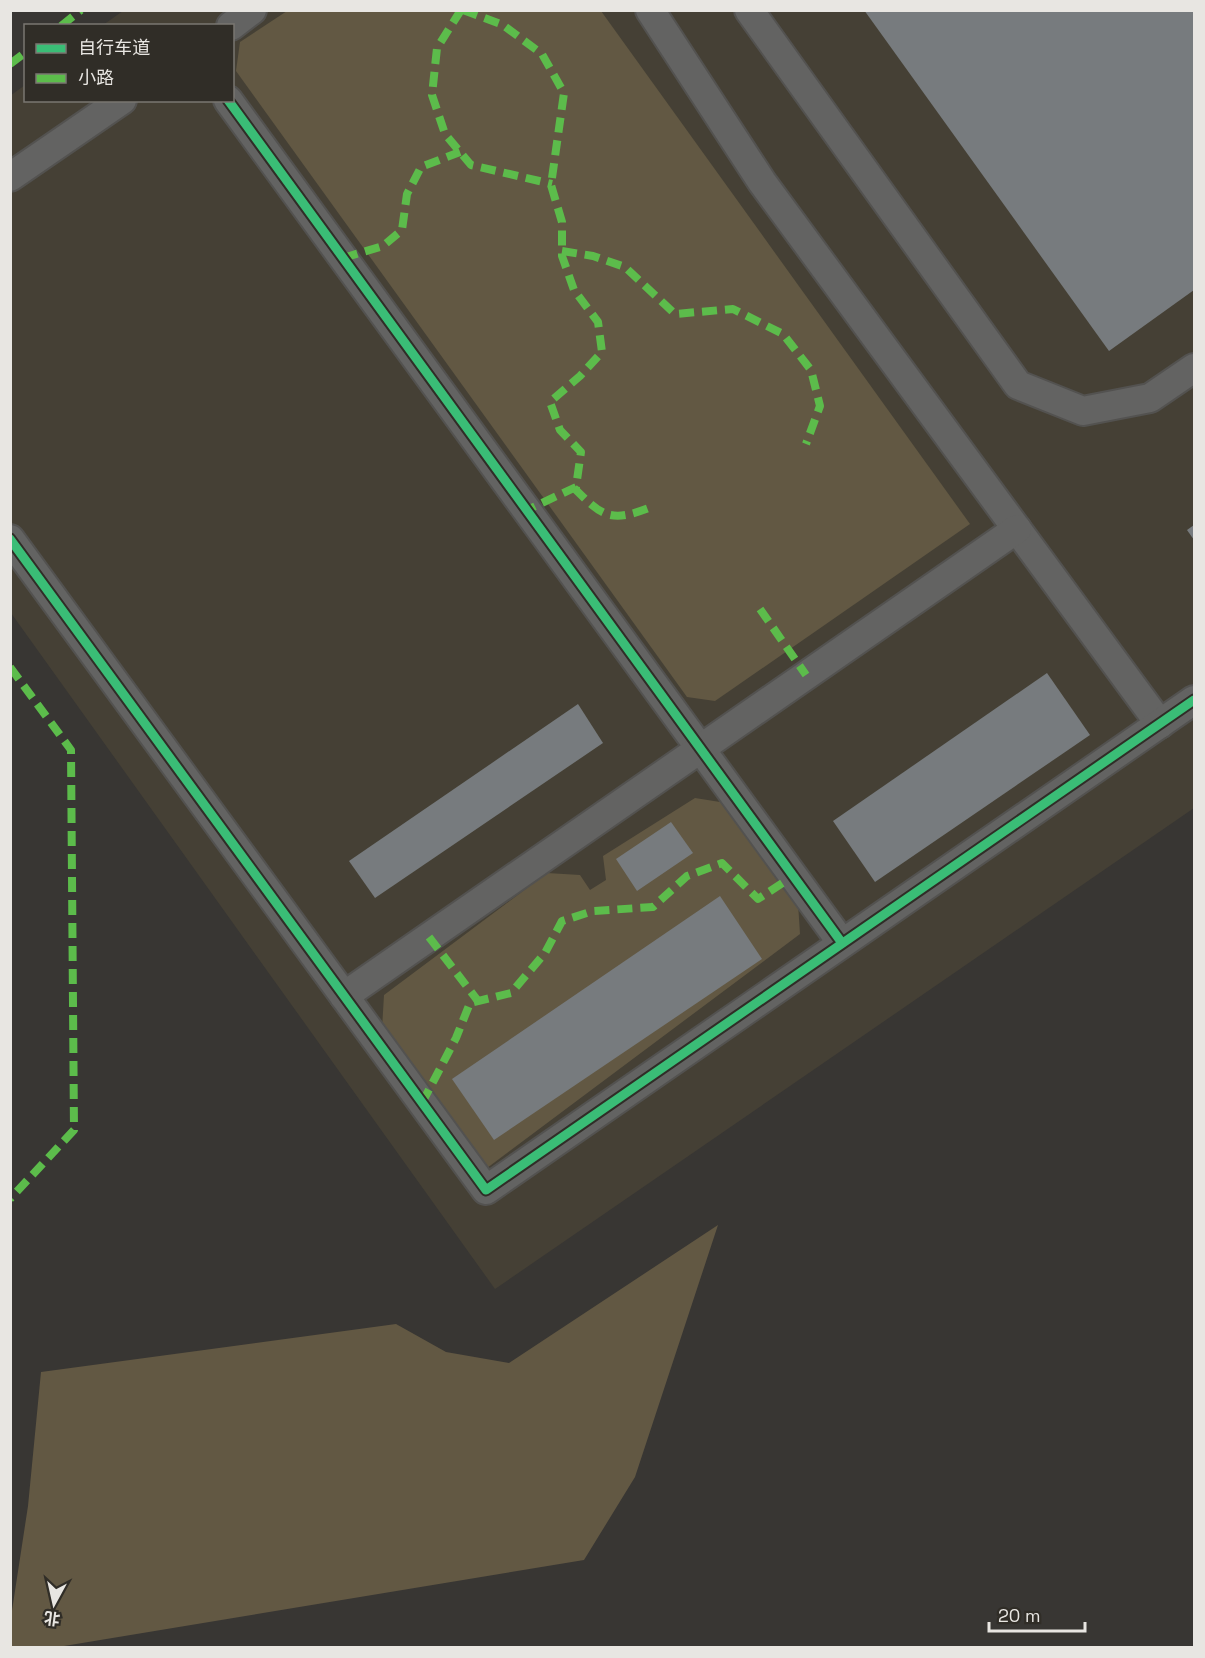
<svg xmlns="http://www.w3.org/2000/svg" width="1205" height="1658" font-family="'Space Grotesk','Noto Sans SC',sans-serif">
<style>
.built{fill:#454035}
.green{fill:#625843}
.building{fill:#777b7e}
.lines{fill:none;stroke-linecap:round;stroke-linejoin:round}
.street-casing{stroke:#535250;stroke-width:32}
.street{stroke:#636362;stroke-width:28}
.quiet{stroke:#5cbc4b;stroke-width:8;stroke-dasharray:15 8;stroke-linecap:butt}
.cycleway-casing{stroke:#302d27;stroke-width:13}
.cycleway{stroke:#3abd76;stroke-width:9}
</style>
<rect width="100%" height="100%" fill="#383633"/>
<path class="built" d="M123,11H1194V808L495,1289L11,613L10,96L25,85L26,100H232V26L103,25Z"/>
<g class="green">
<path d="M287,11H601L970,524L715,701L687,697L236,71L240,42Z"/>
<path d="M695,798L720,802L798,903L800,934L487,1168L382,1029L384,995L547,873L580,875L590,890L606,880L603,856Z"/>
<path d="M718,1225L635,1477L584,1560L58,1647H11V1617L28,1506L41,1372L396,1324L446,1352L509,1363Z"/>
</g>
<g class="building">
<path d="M864,10H1194V290L1109,351Z"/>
<path d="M1194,525V540L1187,530Z"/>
<path d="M1047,673L1090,735L875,882L833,821Z"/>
<path d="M578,704L603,743L375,898L349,861Z"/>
<path d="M671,822L693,853L637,891L616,859Z"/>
<path d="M720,896L762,959L494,1140L452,1079Z"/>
</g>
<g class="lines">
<defs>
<g id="street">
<path d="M650,10L762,182L1160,724"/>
<path d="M749,10L1018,385L1083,411L1150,398L1194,368"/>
<path d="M231,26L252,10"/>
<path d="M228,100L842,943"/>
<path d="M10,177L122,100"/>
<path d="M10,539L486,1190L1194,700"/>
<path d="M344,996L1017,529"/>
</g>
</defs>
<use href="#street" class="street-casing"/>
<use href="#street" class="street"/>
<g class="quiet">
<path d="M461,10L437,48L432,95L445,134L471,165L552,184"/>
<path d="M463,10L503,25L542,54L564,93L551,185L562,222V256L574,290L598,322L602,352L580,376L550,402L560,430L581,452L576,487L527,510"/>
<path d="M61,26L81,10"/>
<path d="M10,64L26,52"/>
<path d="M562,251L593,256L625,267L675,314L733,309L783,334L811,370L820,406L806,444"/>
<path d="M343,258L383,246L402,230L407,194L421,167L460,152"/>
<path d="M574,488C602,516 610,523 649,508"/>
<path d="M760,609L806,675"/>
<path d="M10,667L71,750L74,1130L10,1199"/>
<path d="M429,937L478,1001"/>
<path d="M422,1103L456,1038L470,1003L511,993L545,953L562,921L593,911L653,907L687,876L722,863L758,899L793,876"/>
</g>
<defs>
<g id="cycleway">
<path d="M228,100L842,943"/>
<path d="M10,539L486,1190L1194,700"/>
</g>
</defs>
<use href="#cycleway" class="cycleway-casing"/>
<use href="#cycleway" class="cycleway"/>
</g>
<rect width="1205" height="1658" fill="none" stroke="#e8e6e2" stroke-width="24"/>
<rect x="24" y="24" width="210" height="78" fill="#302d27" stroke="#7a7772" stroke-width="1.5"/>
<rect x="36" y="44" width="30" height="9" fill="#3abd76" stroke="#7a7772" stroke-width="1.5"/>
<text x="78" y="54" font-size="18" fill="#e8e6e2">自行车道</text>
<rect x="36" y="74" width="30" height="9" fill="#5cbc4b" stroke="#7a7772" stroke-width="1.5"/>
<text x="78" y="84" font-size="18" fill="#e8e6e2">小路</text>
<g transform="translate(54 1604) rotate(188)" stroke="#302d27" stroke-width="4.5" paint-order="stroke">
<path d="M0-4.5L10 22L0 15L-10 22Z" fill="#e8e6e2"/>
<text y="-9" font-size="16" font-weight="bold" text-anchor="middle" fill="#e8e6e2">北</text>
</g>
<path d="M989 1622v9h96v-9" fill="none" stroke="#e8e6e2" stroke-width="3"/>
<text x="998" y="1622" font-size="18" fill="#e8e6e2" stroke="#302d27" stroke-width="4.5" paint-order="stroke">20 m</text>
</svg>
